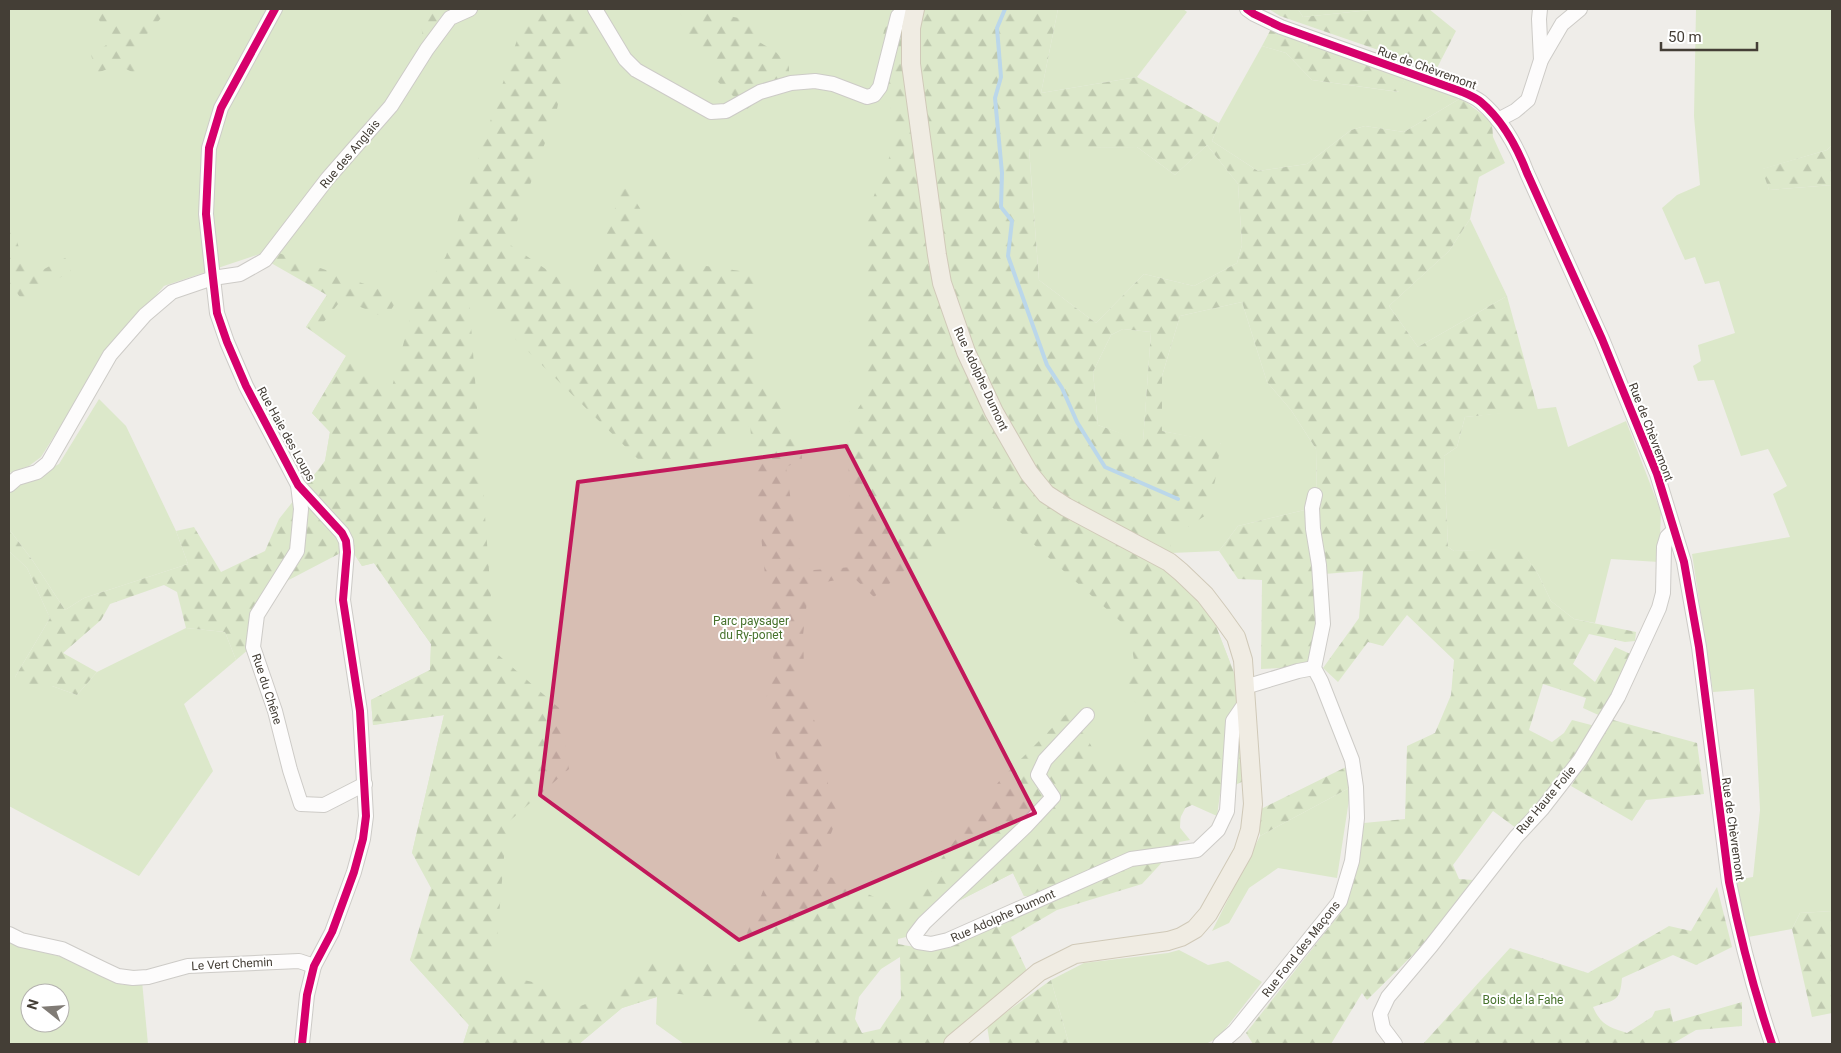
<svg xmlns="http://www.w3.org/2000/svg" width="1841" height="1053" font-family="Roboto,sans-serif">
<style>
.green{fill:#dce8ca;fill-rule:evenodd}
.forest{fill:url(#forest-firs);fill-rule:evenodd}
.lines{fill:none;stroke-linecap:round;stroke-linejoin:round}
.stream{stroke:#bbd7ea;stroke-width:4}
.minor-casing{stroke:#cdcbc7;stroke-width:16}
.major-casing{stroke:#d0c9b8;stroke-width:20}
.minor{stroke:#fdfcfc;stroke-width:14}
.major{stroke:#f0ece3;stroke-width:18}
.cycleway-casing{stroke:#fff;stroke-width:11}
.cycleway{stroke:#d6006c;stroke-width:8}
.marked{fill:#c2185b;fill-opacity:0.2;stroke:#c2185b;stroke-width:4;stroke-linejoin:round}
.labels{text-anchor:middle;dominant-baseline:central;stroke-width:4;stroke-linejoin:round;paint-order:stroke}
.street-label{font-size:12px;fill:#443e36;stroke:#fff}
.park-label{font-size:12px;fill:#47722d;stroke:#fff}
</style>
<defs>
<pattern id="forest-firs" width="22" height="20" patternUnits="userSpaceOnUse" patternTransform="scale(1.25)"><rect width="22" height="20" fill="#dce8ca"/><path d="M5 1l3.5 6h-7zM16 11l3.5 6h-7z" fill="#bec8ae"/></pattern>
</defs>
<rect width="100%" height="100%" fill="#efede9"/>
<g class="green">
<path d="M9,9H909L933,294L1168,520L1221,443L1162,431V376L1180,316L1242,302L1267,382L1291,410L1316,449L1317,507L1238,526L1219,551L1171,553L1174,574L1212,616L1236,678L1217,816L1188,803L1177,824L1190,840L1132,851L1024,896L1013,873L947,907L904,911L817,1044H684L656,1024L657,997L622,1008L579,1044H463L469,1025L410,960L442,880L412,853L444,715L373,725L371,700L430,670L431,644L374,563L362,566L309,483L325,461L330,432L312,413L346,356L306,327L327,295L263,253L164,286L106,354L41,457L29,466L9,473Z"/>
<path d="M1058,9H1183L1187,12L1137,77L1041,93Z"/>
<path d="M1298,9H1380L1303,17Z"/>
<path d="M1696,9H1832V145L1827,150L1763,169L1769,190L1832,185V911L1800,913L1792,929L1748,937L1735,880L1753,877L1760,810L1754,689L1713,692L1692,554L1790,537L1773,494L1787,486L1768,449L1741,456L1714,380L1698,381L1693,366L1701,361L1698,345L1735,333L1719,281L1705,284L1695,257L1685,260L1662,208L1677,195L1700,185L1694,116Z"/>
<path d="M1262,46L1286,53L1312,80L1399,92L1405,79L1461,98L1404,132L1365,126L1351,130L1307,164L1258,171L1212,141L1219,123Z"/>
<path d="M1207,145L1238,184L1242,245L1237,263L1194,286L1144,274L1096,323L1039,280L1029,148L1137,147L1175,175Z"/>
<path d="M1470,219L1507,296L1418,347L1389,306L1449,251Z"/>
<path d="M1123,329L1151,332L1143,442L1098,425L1093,372L1111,335Z"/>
<path d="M99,399L126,426L176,531L188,564L84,598L65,610L33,561L9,529V492L14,487L59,464Z"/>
<path d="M1556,407L1568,447L1626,421L1661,512L1659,562L1611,559L1595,623L1574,619L1551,601L1538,574L1520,549L1454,551L1448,547L1444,456L1457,447L1465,417Z"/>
<path d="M9,551L27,568L50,618L15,677L52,686L77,695L97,672L186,628L225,632L236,660L184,704L213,771L139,876L9,806Z"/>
<path d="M1351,787L1337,878L1278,868L1249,888L1229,923L1212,931L1260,836Z"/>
<path d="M9,941L18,946L62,957L123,985L142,981L148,1044H9ZM30,993H60V1023H30Z"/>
<path d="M1179,950L1208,965L1228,961L1262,982L1219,1037L1206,1044H1069L1051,980L1084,963L1168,953Z"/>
</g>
<g class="forest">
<path d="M93,9H110L124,36L150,9H169L134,49L142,66L134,73L118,65L97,73L91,55L111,42Z"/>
<path d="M420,9H444L446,16L423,44Z"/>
<path d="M529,9H627L568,56L557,109L509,244L585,296L624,182L672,261L754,273L756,383L783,394V438L801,439L802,460L786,467L801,571L852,567L847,425L867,395L865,218L897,138L890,104L877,89L880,48L889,9H1058L1041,93L1137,77L1219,123L1212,141L1258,171L1307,164L1351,130L1365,126L1404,132L1461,98L1492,122L1493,137L1505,163L1479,177L1470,219L1449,251L1389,306L1418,347L1507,296L1538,410L1465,417L1457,447L1444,456L1448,547L1454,551L1520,548L1538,574L1551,601L1574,619L1636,632L1635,641L1625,642L1589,634L1573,664L1595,682L1615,647L1637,657L1605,718L1583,708L1586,698L1543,684L1529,730L1552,742L1564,733L1572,720L1599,727L1520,831L1493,811L1453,865L1459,879L1474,880L1429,939L1367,1000L1362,993L1331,1044H1253L1246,1033L1345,907L1364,823L1405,819L1407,746L1435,733L1451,695L1454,660L1407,615L1383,646L1368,642L1338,682L1323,668L1359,618L1363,571L1324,574V628L1308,667L1261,669L1262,580L1238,579L1219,551L1238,526L1317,507L1316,449L1291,410L1267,382L1242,302L1180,316L1162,376V431L1221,442L1215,481L1206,515L1188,527L1168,520L1174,574L1212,616L1236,678L1246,780L1181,810L1179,844L1142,884L1057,910L1011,937L1028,973L946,1044H778L723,998L668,993L622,1008L579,1044H463L469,1025L410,960L431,888L412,853L444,715L373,725L371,700L430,670L431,644L374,563L362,566L350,548L283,583L256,616L249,649L236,660L225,632L186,628L177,592L164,585L110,604L101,620L63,653L97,672L77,695L52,686L36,693L15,677L50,618L27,568L9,551V529L33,561L65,610L84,598L188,564L176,531L194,527L221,572L265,551L279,519L325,461L330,432L312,413L346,356L356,365L392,387L412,311L446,256L518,37ZM1207,145L1238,184L1242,245L1237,263L1194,286L1144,274L1096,323L1039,280L1029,149L1137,147L1175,175ZM468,284L495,319L642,463L697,461L750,425L774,665L764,708L787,800L777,854L735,965L651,962L602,998L564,1012L558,988L494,973L507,823L569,769L559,708L495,652ZM1123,329L1151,332L1143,441L1098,425L1093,372L1111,335ZM985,501L1129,629L1135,667L1126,690L1145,715L1139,764L1099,760L1071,709L1000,780L903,910L817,871L838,815L828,784L821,734L792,675L804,669L803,635L809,585L853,577L874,597ZM1013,873L1024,896L1054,900L991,924L949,948L925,949L898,944V939L910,936L947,907ZM900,957L901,998L880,1029L862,1033L855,1019L859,997L881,969Z"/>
<path d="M676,9H710L712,13L755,21L759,42L775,51L789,66V88L761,98L747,109L717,81L714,53L686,47L687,21Z"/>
<path d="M1269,9H1298L1303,17L1380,9H1429L1456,31L1436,70L1280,16Z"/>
<path d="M1271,29L1405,79L1400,92L1312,80L1286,53L1262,46Z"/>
<path d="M1832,145V185L1769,190L1762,169L1827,150Z"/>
<path d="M9,211L27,278L67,257L71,271L22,300L15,290L9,294Z"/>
<path d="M276,252L395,295L394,305L386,318L342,299L315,333L306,327L327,295L271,263Z"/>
<path d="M1613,720L1697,743L1704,794L1646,800L1632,821L1571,786Z"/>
<path d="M1350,765L1351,787L1260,836L1259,810Z"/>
<path d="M1717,887L1732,947L1696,965L1673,955L1622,978C1620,1004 1614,999 1593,1007C1601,1025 1609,1027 1627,1033L1652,1017L1655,1011L1670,1008L1673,1022L1742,1002V1026L1696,1030L1672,1044H1423L1510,948L1588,973L1669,926L1691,931Z"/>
<path d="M1832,911V1013L1812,1017L1792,929L1800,913Z"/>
<path d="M1051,980L1069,1044H990L987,1026Z"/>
</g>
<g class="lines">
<path class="stream" d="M1005,9L997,28L1001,77L995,98L1002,173L1001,207L1012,221L1008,256L1047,365L1062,388L1077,422L1105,467L1178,499"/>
<defs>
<g id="minor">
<path d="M275,9L221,108L209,148L206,214L213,278L217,313L227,342L246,386L298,485L342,533L346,541L347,552L343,600L360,711L366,816L363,839L354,872L332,932L314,966L307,995L302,1044"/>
<path d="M595,9L625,59L636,70L711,112L726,111L760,92L791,83L815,81L833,84L867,97L874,95L880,87L898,16L906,9"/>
<path d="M1247,9L1254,14L1281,27L1460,91C1467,94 1475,97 1481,102C1502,120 1517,147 1527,173L1602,339L1657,474L1684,562L1699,647L1729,882C1740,937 1754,991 1772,1044"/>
<path d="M1540,9L1539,19L1541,60"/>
<path d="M1498,120L1515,111L1528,100L1541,60L1562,24L1580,9"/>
<path d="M9,485L17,478L37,472L48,463L110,355L145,315L172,292L213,278L240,274L265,260L328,178L391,106L427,49L450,18L470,9"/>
<path d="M298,485L301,509L297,551L257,615L253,647L275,711L290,770L301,804L324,805L365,784"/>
<path d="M1245,687L1298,671L1314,668"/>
<path d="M1087,715L1045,760L1038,775L1053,797L1025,827L924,923L914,936L918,942L931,944L948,940L1131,859L1197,850L1218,830L1227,811L1233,721L1246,702"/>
<path d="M9,934L21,940L62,949L103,969L118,976L133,978L148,977L188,966L299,961L314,966"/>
<path d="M1220,1044L1235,1031L1340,901L1352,861L1357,818L1356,787L1352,760L1321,681L1314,668L1323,624L1319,565L1313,529L1312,508L1315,495"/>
<path d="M1395,1044L1383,1028L1380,1014L1388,997L1431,946L1516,837L1542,809L1580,760L1618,697L1659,608L1663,593L1664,547L1667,537L1674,530"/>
</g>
<path id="major" d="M915,9L911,28V64L937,255L942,283L966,352L994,412L1029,473L1046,494L1066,507L1169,562L1181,572L1205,595L1221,616L1236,637L1243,660L1253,804L1250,830L1243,852L1208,914L1195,929L1181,937L1168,941L1075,954L1039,972L953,1044"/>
</defs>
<use href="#minor" class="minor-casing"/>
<use href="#major" class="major-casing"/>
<use href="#minor" class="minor"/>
<use href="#major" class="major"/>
<defs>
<g id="cycleway">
<path d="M275,9L221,108L209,148L206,214L213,278L217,313L227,342L246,386L298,485L342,533L346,541L347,552L343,600L360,711L366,816L363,839L354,872L332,932L314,966L307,995L302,1044"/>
<path d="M1247,9L1254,14L1281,27L1460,91C1467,94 1475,97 1481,102C1502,120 1517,147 1527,173L1602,339L1657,474L1684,562L1699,647L1729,882C1740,937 1754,991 1772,1044"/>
</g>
</defs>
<use href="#cycleway" class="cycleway-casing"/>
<use href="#cycleway" class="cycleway"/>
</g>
<path class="marked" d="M846,446L1035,813L739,940L540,795L578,482Z"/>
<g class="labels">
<g class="street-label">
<text transform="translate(1427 68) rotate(20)">Rue de Chèvremont</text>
<text transform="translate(350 154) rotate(-50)">Rue des Anglais</text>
<text transform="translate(981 379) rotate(65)">Rue Adolphe Dumont</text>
<text transform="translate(1651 432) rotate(69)">Rue de Chèvremont</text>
<text transform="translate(286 434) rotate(61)">Rue Haie des Loups</text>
<text transform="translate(267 689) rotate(72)">Rue du Chêne</text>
<text transform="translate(1546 800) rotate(-50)">Rue Haute Folie</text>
<text transform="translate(1733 829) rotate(82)">Rue de Chèvremont</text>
<text transform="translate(1003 916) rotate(-24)">Rue Adolphe Dumont</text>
<text transform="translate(1301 949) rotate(-52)">Rue Fond des Maçons</text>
<text transform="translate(232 964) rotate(-3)">Le Vert Chemin</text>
</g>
<g class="park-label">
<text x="751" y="621">Parc paysager<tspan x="751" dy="14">du Ry-ponet</tspan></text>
<text x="1523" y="1000">Bois de la Fahe</text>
</g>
</g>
<rect width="1841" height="1053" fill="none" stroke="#443e36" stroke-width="20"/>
<g transform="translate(45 1008) rotate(287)"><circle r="24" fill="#ffffff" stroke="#b4b2af"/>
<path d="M0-4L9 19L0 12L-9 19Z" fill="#807b75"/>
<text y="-8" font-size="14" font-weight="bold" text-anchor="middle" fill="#443e36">N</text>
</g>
<path d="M1661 42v8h96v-8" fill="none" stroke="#443e36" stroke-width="2.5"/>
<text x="1668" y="42" font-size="15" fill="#443e36" stroke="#ffffff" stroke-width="4" paint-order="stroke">50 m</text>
</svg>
